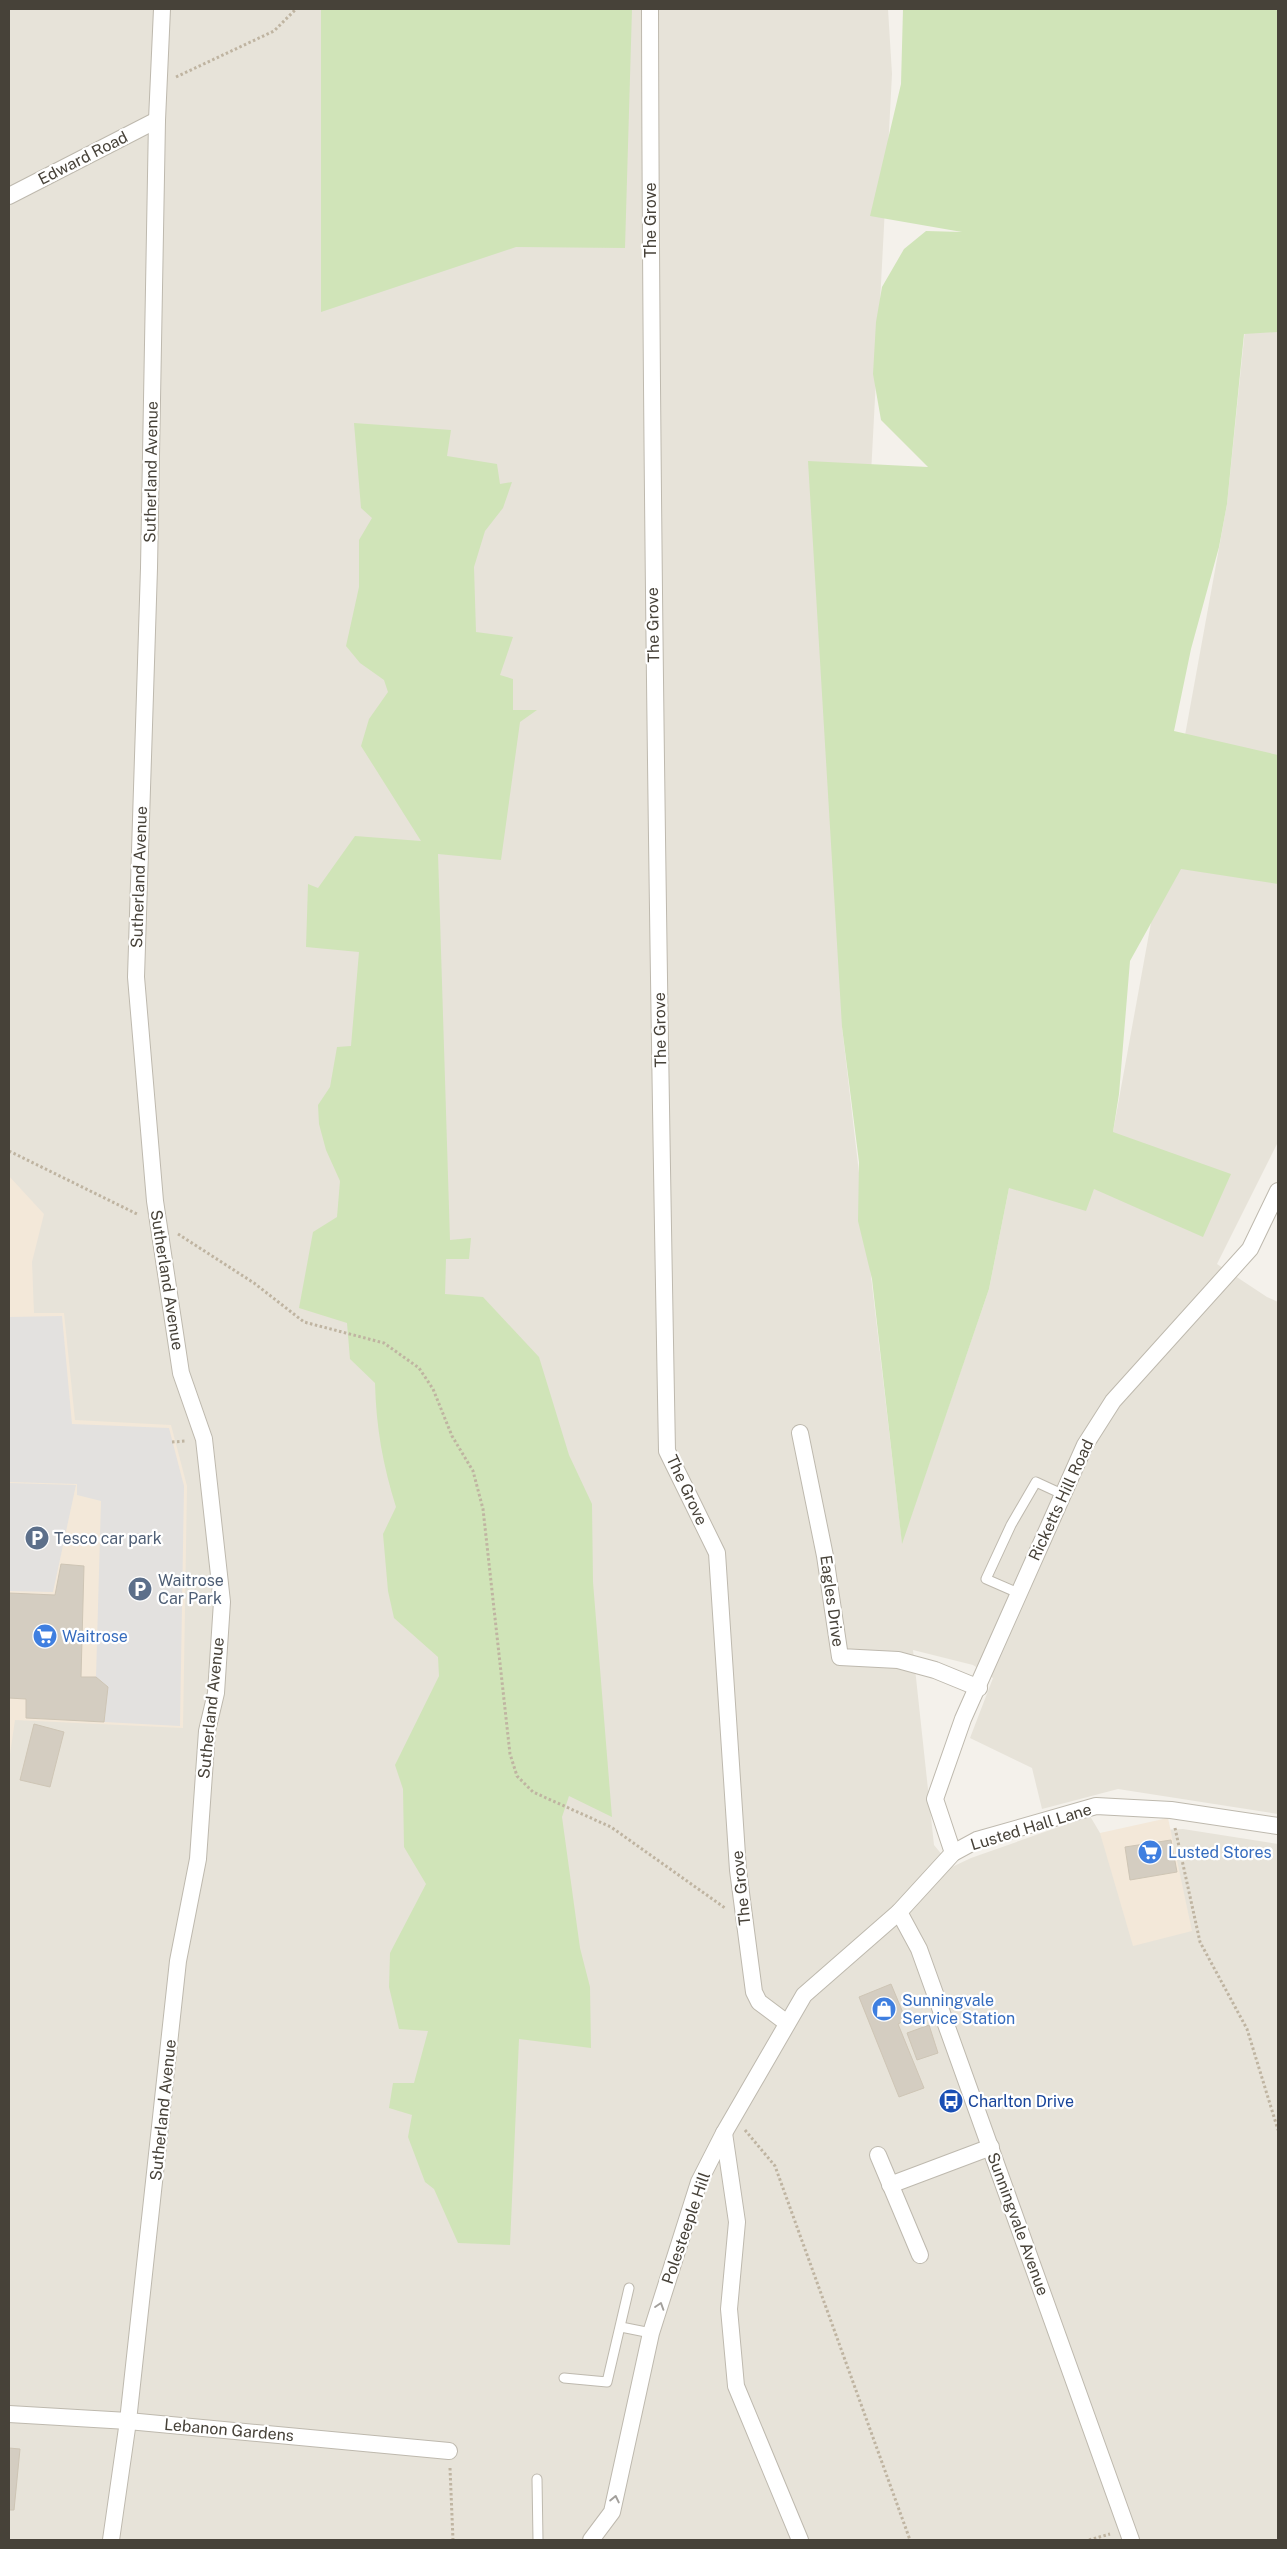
<svg xmlns="http://www.w3.org/2000/svg" width="1287" height="2549" font-family="'Public Sans',sans-serif">
<style>
.residential{fill:#e7e3d9}
.commercial{fill:#f3e8d9}
.green{fill:#d0e4b8}
.parking{fill:#e3e1df}
.building{fill:#d4cdc1;stroke:#cec5b5}
.lines{fill:none;stroke-linecap:round;stroke-linejoin:round}
.service-casing{stroke:#beb9ae;stroke-width:11}
.minor-casing{stroke:#beb9ae;stroke-width:18}
.path{stroke:#bfb4a1;stroke-width:3;stroke-dasharray:2.5 2.5;stroke-linecap:butt}
.service{stroke:#fff;stroke-width:9}
.minor{stroke:#fff;stroke-width:16}
.oneway{stroke:#a3a09c}
.labels{text-anchor:middle;dominant-baseline:central;stroke-width:4.5;stroke-linejoin:round;paint-order:stroke}
.street-label{font-size:16px;fill:#474239;stroke:#fff}
.service-label{font-size:16px;fill:#4e5e75;stroke:#fff;text-anchor:start}
.shop-label{font-size:16px;fill:#366cbe;stroke:#fff;text-anchor:start}
.transit-label{font-size:16px;fill:#164399;stroke:#fff;text-anchor:start}
</style>
<rect width="100%" height="100%" fill="#f4f1eb"/>
<path class="residential" d="M9,9H888L892,74L842,1027L902,1542L989,1289L1009,1188L1113,1132L1227,504L1278,9V1142L1217,1264L1267,1297L1278,1302V1814L1118,1789L1042,1809L1032,1768L970,1738L993,1678L973,1665L913,1650L934,1845L952,1867L971,1858L1090,1816L1100,1833L1183,1829L1278,1844V2540H9Z"/>
<g class="commercial">
<path d="M9,1176L44,1214L32,1262L34,1313H64L75,1420L171,1425L187,1486L183,1728L15,1720L9,1761Z"/>
<path d="M1168,1818L1192,1931L1133,1946L1100,1833Z"/>
</g>
<g class="green">
<path d="M321,9H632L625,248L516,247L321,312Z"/>
<path d="M903,9H1278V332L1244,334L1227,504L1219,547L1191,649L1174,731L1278,755V884L1181,869L1130,961L1119,1094L1113,1132L1231,1174L1203,1237L1094,1189L1086,1211L1009,1188L989,1289L902,1544L872,1279L858,1221L859,1162L842,1027L808,461L928,467L881,420L873,374L876,322L882,287L904,249L926,231L962,232L870,216L901,84Z"/>
<path d="M354,423L451,430L447,456L497,464L500,484L512,482L503,508L485,531L474,567L476,632L513,637L500,675L513,679V710H537L520,722L501,860L438,854L450,1240L471,1238L469,1259H446L445,1294L483,1297L539,1357L569,1455L592,1504L593,1582L612,1817L569,1796L562,1817L580,1948L590,1987L591,2048L519,2039L510,2245L458,2243L434,2189L425,2182L408,2137L412,2115L389,2108L393,2083H414L428,2031L399,2029L389,1987L390,1953L426,1884L404,1847L403,1789L395,1765L439,1676L438,1657L394,1618L388,1591L383,1534L396,1507C383,1466 376,1427 375,1383L350,1359L347,1323L299,1308L313,1232L337,1217L340,1181L326,1150L319,1124L318,1105L330,1087L337,1047L351,1046L359,952L306,947L308,884L318,888L355,836L421,841L361,746L369,719L388,692L384,680L360,663L346,646L359,587V540L372,518L361,508Z"/>
</g>
<g class="parking">
<path d="M62,1316L72,1424L169,1428L184,1486L180,1726L104,1722L107,1687L96,1677L101,1501L77,1495V1484L9,1482V1317Z"/>
<path d="M9,1483L76,1485L53,1592L9,1591Z"/>
</g>
<g class="building">
<path d="M61,1564L84,1566L81,1677H96L108,1687L104,1722L26,1718V1699L9,1698V1593L55,1595Z"/>
<path d="M34,1724L64,1732L50,1787L20,1780Z"/>
<path d="M1171,1840L1177,1872L1130,1880L1125,1847Z"/>
<path d="M891,1984L906,2020L898,2024L924,2088L899,2097L859,1997Z"/>
<path d="M929,2025L938,2053L917,2060L907,2033Z"/>
<path d="M9,2448L20,2449L14,2510H9Z"/>
</g>
<g class="lines">
<defs>
<g id="service">
<path d="M1018,1593L986,1579L1011,1525L1036,1482L1062,1494"/>
<path d="M621,2327L651,2333"/>
<path d="M564,2378L607,2382L629,2288"/>
<path d="M537,2479L538,2540"/>
</g>
<g id="minor">
<path d="M650,9C651,490 658,970 667,1451L717,1553L738,1870L754,1992L759,2002L787,2023"/>
<path d="M9,196L157,120"/>
<path d="M800,1433L825,1556L840,1657L898,1660L935,1670L979,1688"/>
<path d="M953,1853L935,1799L963,1719L1085,1445L1113,1401L1250,1249L1278,1191"/>
<path d="M899,1912L919,1949L1131,2540"/>
<path d="M724,2133L737,2222L729,2309L736,2386L800,2540"/>
<path d="M878,2155L920,2255"/>
<path d="M890,2185L991,2147"/>
<path d="M9,2414L128,2421L449,2451"/>
<path d="M111,2540L128,2421L178,1961L198,1859L207,1731L216,1693L222,1602L204,1439L181,1373L155,1201L136,977L149,568L157,120L162,9"/>
<path d="M591,2540L612,2512L651,2333L699,2182L724,2133L804,1995L899,1912L953,1853L977,1840L1096,1806L1171,1810L1278,1826"/>
</g>
</defs>
<use href="#service" class="service-casing"/>
<use href="#minor" class="minor-casing"/>
<g class="path">
<path d="M176,77L274,31L296,9"/>
<path d="M9,1151L139,1215"/>
<path d="M178,1234L254,1283L304,1322L384,1343L419,1368L433,1389L452,1436L473,1471L483,1509L510,1754L517,1776L533,1792L611,1827L725,1908"/>
<path d="M172,1442L186,1441"/>
<path d="M1175,1828L1200,1942L1247,2029L1278,2130"/>
<path d="M745,2130L775,2166L910,2540"/>
<path d="M450,2468L453,2540"/>
<path d="M1089,2540L1110,2534"/>
</g>
<use href="#service" class="service"/>
<use href="#minor" class="minor"/>
</g>
<defs><path id="oneway-chevron" d="M-2-3.5L2.5 0L-2 3.5" fill="none" stroke-width="1.6" stroke-linecap="round" stroke-linejoin="round" transform="scale(1.25)"/></defs>
<g class="oneway">
<use href="#oneway-chevron" transform="translate(660 2306) rotate(-72)"/>
<use href="#oneway-chevron" transform="translate(615 2499) rotate(-78)"/>
</g>
<defs>
<symbol id="parking-disc" viewBox="-11 -11 22 22"><circle r="9.5" fill="#5c6f8a" stroke="#fff"/><path d="M-3.5-5.5H1a3.5 3.5 0 0 1 0 7H-1V5.5H-3.5ZM-1-3.4V-.6H.8a1.4 1.4 0 0 0 0-2.8Z" fill="#fff"/></symbol>
<symbol id="supermarket-disc" viewBox="-11 -11 22 22"><circle r="9.5" fill="#3f7fe0" stroke="#fff"/><path d="M-6-5.5h2.5l.6 2H6L4.5 2H-2.5L-4.4-4H-6ZM-1.5 3.2a1.3 1.3 0 1 0 .1 0ZM3 3.2a1.3 1.3 0 1 0 .1 0Z" fill="#fff"/></symbol>
<symbol id="shop-disc" viewBox="-11 -11 22 22"><circle r="9.5" fill="#3f7fe0" stroke="#fff"/><path d="M-5-2.5h2.3a2.7 3.5 0 0 1 5.4 0H5L5.5 6h-11ZM-1.5-2.5h3a1.5 2.3 0 0 0-3 0Z" fill="#fff"/></symbol>
<symbol id="bus-disc" viewBox="-11 -11 22 22"><circle r="9.5" fill="#1a4fb4" stroke="#fff"/><path d="M-5-6H5V4H4V6H2V4H-2V6H-4V4H-5ZM-3.5-4V0h7V-4ZM-3.5 1.2v1.5H-2V1.2ZM2 1.2v1.5H3.5V1.2Z" fill="#fff"/></symbol>
</defs>
<g fill-rule="evenodd">
<use href="#parking-disc" x="23" y="1524" width="28" height="28"/>
<use href="#parking-disc" x="126" y="1575" width="28" height="28"/>
<use href="#supermarket-disc" x="31" y="1622" width="28" height="28"/>
<use href="#supermarket-disc" x="1136" y="1838" width="28" height="28"/>
<use href="#shop-disc" x="870" y="1995" width="28" height="28"/>
<use href="#bus-disc" x="937" y="2087" width="28" height="28"/>
</g>
<g class="labels">
<g class="street-label">
<text transform="translate(83 158) rotate(-27)">Edward Road</text>
<text transform="translate(650 220) rotate(-90)">The Grove</text>
<text transform="translate(151 472) rotate(-89)">Sutherland Avenue</text>
<text transform="translate(653 625) rotate(-91)">The Grove</text>
<text transform="translate(139 877) rotate(-88)">Sutherland Avenue</text>
<text transform="translate(660 1030) rotate(-91)">The Grove</text>
<text transform="translate(167 1280) rotate(81)">Sutherland Avenue</text>
<text transform="translate(687 1490) rotate(65)">The Grove</text>
<text transform="translate(1061 1500) rotate(-65)">Ricketts Hill Road</text>
<text transform="translate(832 1601) rotate(82)">Eagles Drive</text>
<text transform="translate(211 1708) rotate(-84)">Sutherland Avenue</text>
<text transform="translate(1031 1827) rotate(-17)">Lusted Hall Lane</text>
<text transform="translate(741 1888) rotate(-96)">The Grove</text>
<text transform="translate(163 2110) rotate(-84)">Sutherland Avenue</text>
<text transform="translate(1018 2224) rotate(70)">Sunningvale Avenue</text>
<text transform="translate(686 2228) rotate(-71)">Polesteeple Hill</text>
<text transform="translate(229 2430) rotate(5)">Lebanon Gardens</text>
</g>
<g class="service-label">
<text x="54" y="1538">Tesco car park</text>
<text x="158" y="1580">Waitrose<tspan x="158" dy="18">Car Park</tspan></text>
</g>
<g class="shop-label">
<text x="62" y="1636">Waitrose</text>
<text x="1168" y="1852">Lusted Stores</text>
<text x="902" y="2000">Sunningvale<tspan x="902" dy="18">Service Station</tspan></text>
</g>
<g class="transit-label">
<text x="968" y="2101">Charlton Drive</text>
</g>
</g>
<rect width="1287" height="2549" fill="none" stroke="#474239" stroke-width="20"/>
</svg>
